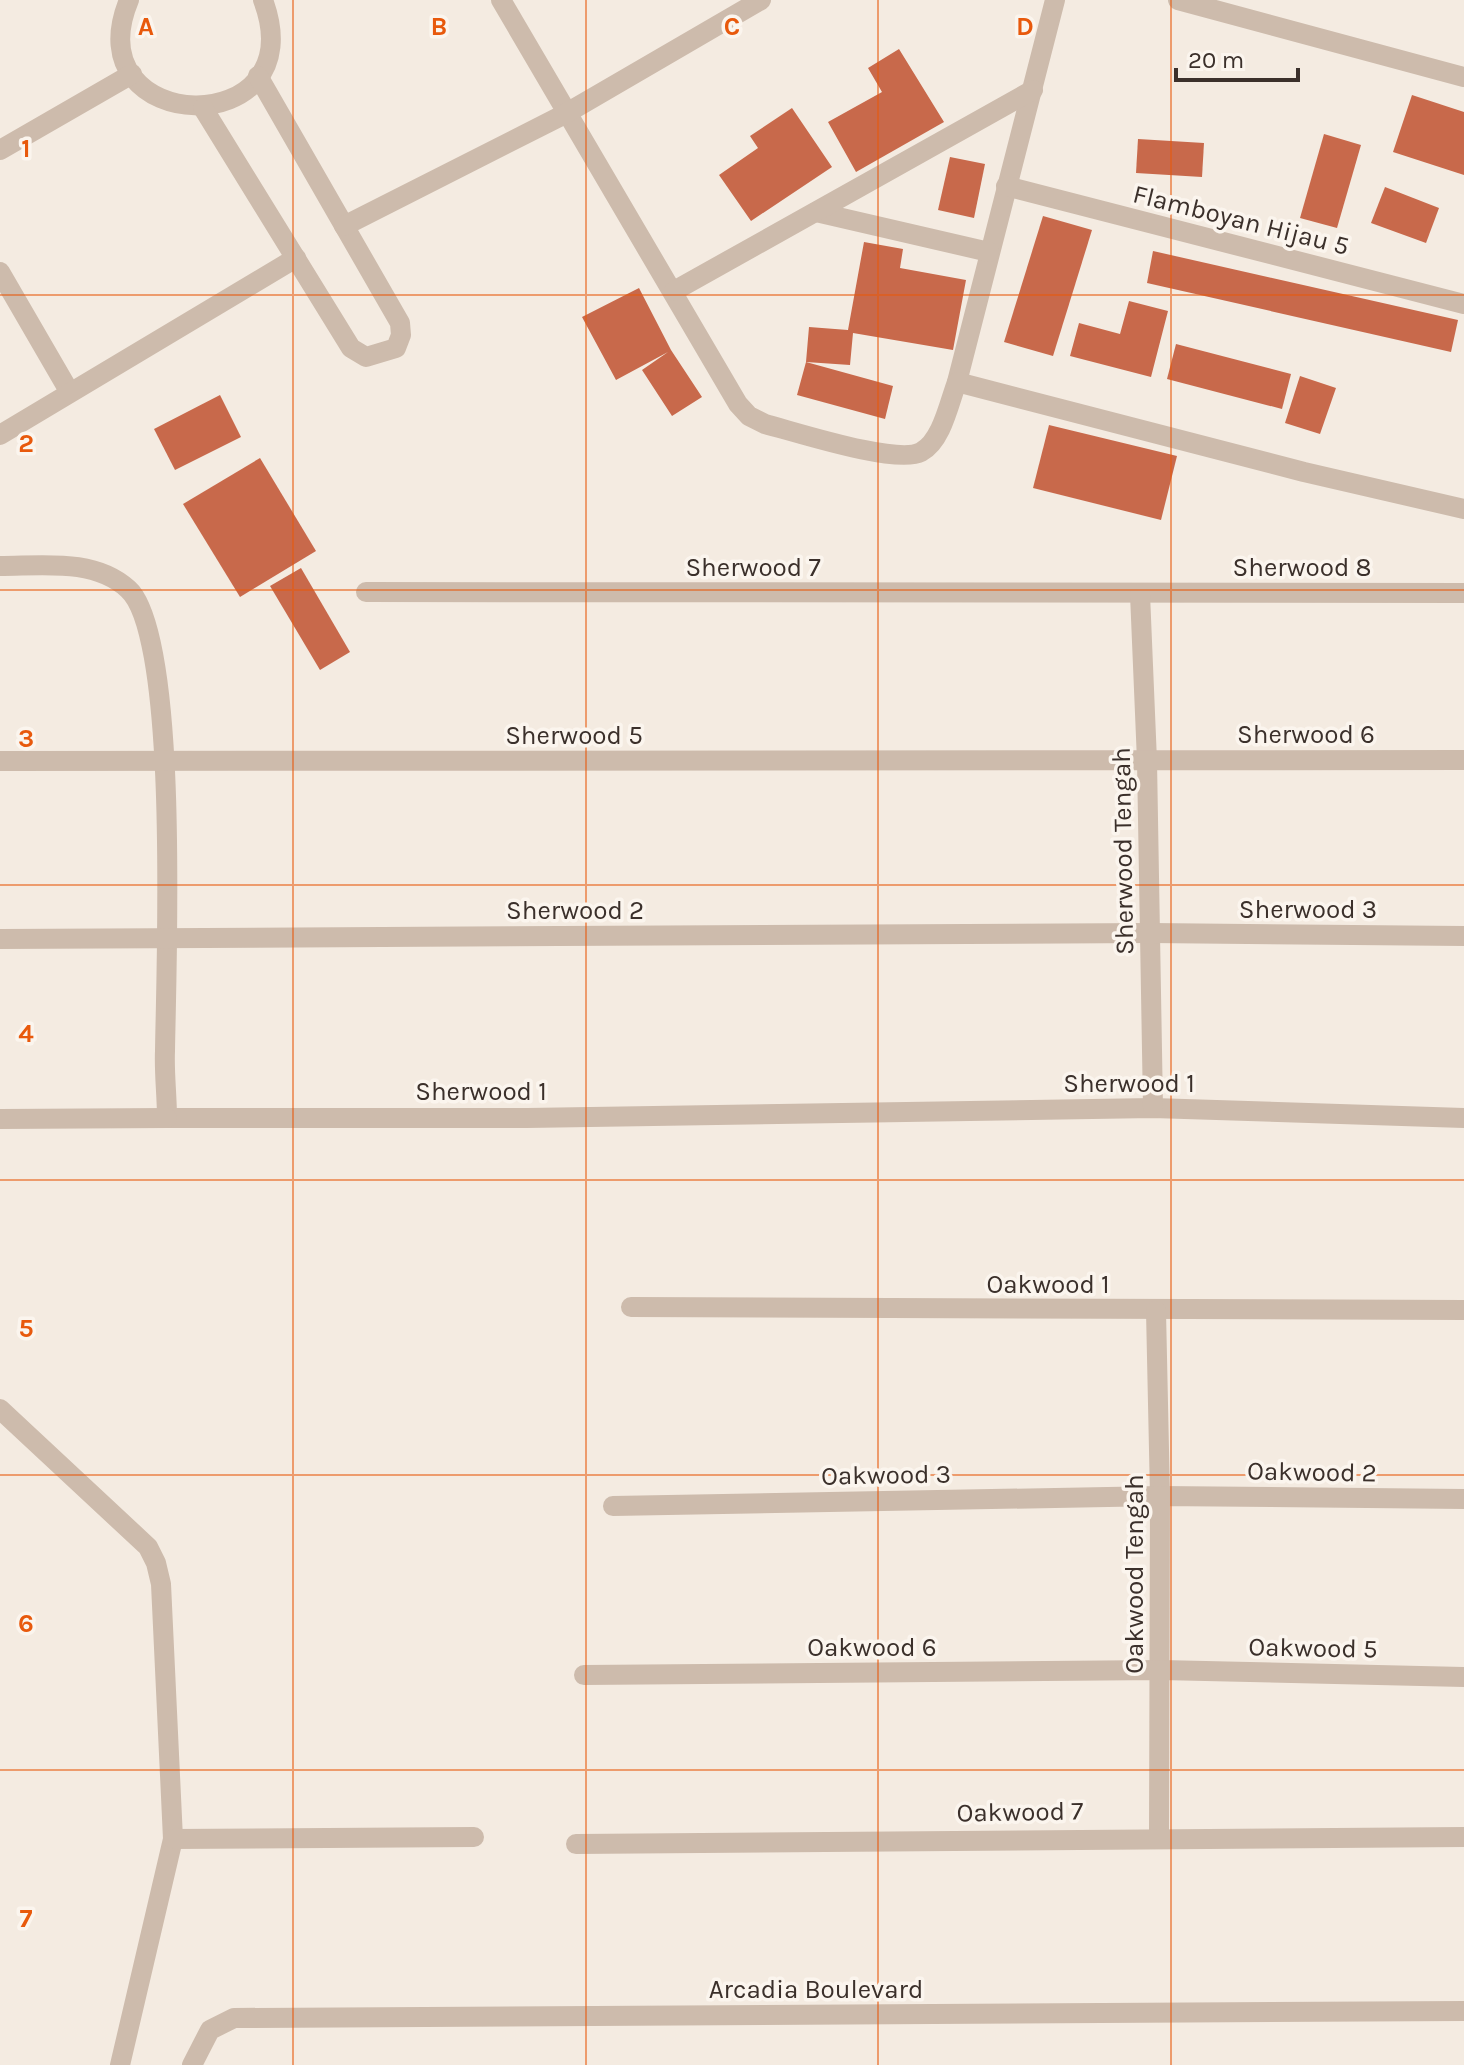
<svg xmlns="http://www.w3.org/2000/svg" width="1464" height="2065" font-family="Karla,sans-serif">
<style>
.building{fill:#c8694b}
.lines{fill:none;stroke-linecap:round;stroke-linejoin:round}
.minor{stroke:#cdbbac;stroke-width:20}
.grid{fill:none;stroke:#e8590c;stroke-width:2;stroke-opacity:0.55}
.labels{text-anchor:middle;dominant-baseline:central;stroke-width:7;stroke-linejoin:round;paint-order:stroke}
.street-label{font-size:26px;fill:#3b302b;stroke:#fbf5ee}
.grid-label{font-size:26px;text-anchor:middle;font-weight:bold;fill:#e8590c;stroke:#fbf5ee;stroke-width:7;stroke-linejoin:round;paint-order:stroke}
</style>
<rect width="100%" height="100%" fill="#f4ebe1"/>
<g class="building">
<path d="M899,49L944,122L856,172L828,122L882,92L868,68Z"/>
<path d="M1412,95L1464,112V175L1393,152Z"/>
<path d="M792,108L832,167L751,221L719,175L758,148L750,136Z"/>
<path d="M1324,134L1361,145L1337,228L1300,218Z"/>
<path d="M1138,139L1204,143L1202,177L1136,173Z"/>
<path d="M950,157L985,164L974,218L938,210Z"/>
<path d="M1385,187L1439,208L1426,243L1371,223Z"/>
<path d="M1043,216L1092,230L1053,356L1004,342Z"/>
<path d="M864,242L903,249L900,268L966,280L953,350L853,333L850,365L806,362L809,327L848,330Z"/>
<path d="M1153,251L1458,320L1451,352L1147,283Z"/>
<path d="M639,288L671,350L702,397L672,416L642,370L668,352L616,380L582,317Z"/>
<path d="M1129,301L1168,311L1151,377L1070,356L1079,323L1120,334Z"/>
<path d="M1176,344L1291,374L1282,409L1167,379Z"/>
<path d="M806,362L893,386L885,419L797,395Z"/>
<path d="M1300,376L1336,388L1320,434L1285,423Z"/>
<path d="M220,395L241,437L175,470L154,429Z"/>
<path d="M1049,425L1177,456L1161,520L1033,488Z"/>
<path d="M260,458L316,551L240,597L183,504Z"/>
<path d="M301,568L350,652L320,670L270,586Z"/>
</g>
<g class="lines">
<g class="minor">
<path d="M129,0C72,137 317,144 263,0"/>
<path d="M501,0L738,404L749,416L765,424C796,432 897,465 921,452C942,441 949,403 957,382L1055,0"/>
<path d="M1178,0L1464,77"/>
<path d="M203,108L351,348L366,357L396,348L401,335L400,323L258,76"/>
<path d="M0,150L132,74"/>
<path d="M1006,186L1464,304"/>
<path d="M816,212L989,252"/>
<path d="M344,226L565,114L761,0"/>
<path d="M0,272L69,391"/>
<path d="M674,291L1033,90"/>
<path d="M957,382L1304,472L1464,509"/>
<path d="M0,435L296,258"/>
<path d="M0,566C42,566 94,558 128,589C180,635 166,972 165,1051C164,1073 167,1095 167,1118H527L1153,1108L1464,1118"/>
<path d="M366,592L1464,593"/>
<path d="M1140,594L1147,761L1153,1108"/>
<path d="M0,761L1464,760"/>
<path d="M0,939L1151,933L1464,936"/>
<path d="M0,1119L167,1118"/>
<path d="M631,1307L1464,1310"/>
<path d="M1156,1311L1160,1496L1159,1837"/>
<path d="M0,1409L148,1547L156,1563L161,1584L173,1839L120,2065"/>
<path d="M613,1506L1160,1496L1464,1499"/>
<path d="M584,1675L1161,1670L1464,1677"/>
<path d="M173,1839L474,1837"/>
<path d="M576,1844L1464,1837"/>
<path d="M192,2065L210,2030L234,2018L1464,2011"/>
</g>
</g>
<path class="grid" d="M293,0V2065M586,0V2065M878,0V2065M1171,0V2065M0,295H1464M0,590H1464M0,885H1464M0,1180H1464M0,1475H1464M0,1770H1464"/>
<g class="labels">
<g class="street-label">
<text transform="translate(1241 220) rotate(14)">Flamboyan Hijau 5</text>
<text x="753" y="567">Sherwood 7</text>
<text x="1302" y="567">Sherwood 8</text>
<text x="1306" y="734">Sherwood 6</text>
<text x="574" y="735">Sherwood 5</text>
<text transform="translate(1123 851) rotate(-91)">Sherwood Tengah</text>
<text x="1308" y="909">Sherwood 3</text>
<text x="575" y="910">Sherwood 2</text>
<text x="1129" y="1083">Sherwood 1</text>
<text x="481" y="1091">Sherwood 1</text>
<text x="1048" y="1284">Oakwood 1</text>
<text transform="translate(1312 1472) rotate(1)">Oakwood 2</text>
<text transform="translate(886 1475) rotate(-1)">Oakwood 3</text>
<text transform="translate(1134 1574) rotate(-90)">Oakwood Tengah</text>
<text x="872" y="1647">Oakwood 6</text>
<text transform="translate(1313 1648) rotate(1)">Oakwood 5</text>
<text transform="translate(1020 1812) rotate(-1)">Oakwood 7</text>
<text x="816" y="1989">Arcadia Boulevard</text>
</g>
</g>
<g class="grid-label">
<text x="146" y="35">A</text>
<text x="439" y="35">B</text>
<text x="732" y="35">C</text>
<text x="1025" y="35">D</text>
<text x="26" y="157">1</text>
<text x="26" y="452">2</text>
<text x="26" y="747">3</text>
<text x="26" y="1042">4</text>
<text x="26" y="1337">5</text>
<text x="26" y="1632">6</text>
<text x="26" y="1927">7</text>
</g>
<path d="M1176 68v12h122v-12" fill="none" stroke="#3b302b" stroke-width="4"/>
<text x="1188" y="68" font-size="24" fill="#3b302b" stroke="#fbf5ee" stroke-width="6" paint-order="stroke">20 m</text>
</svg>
